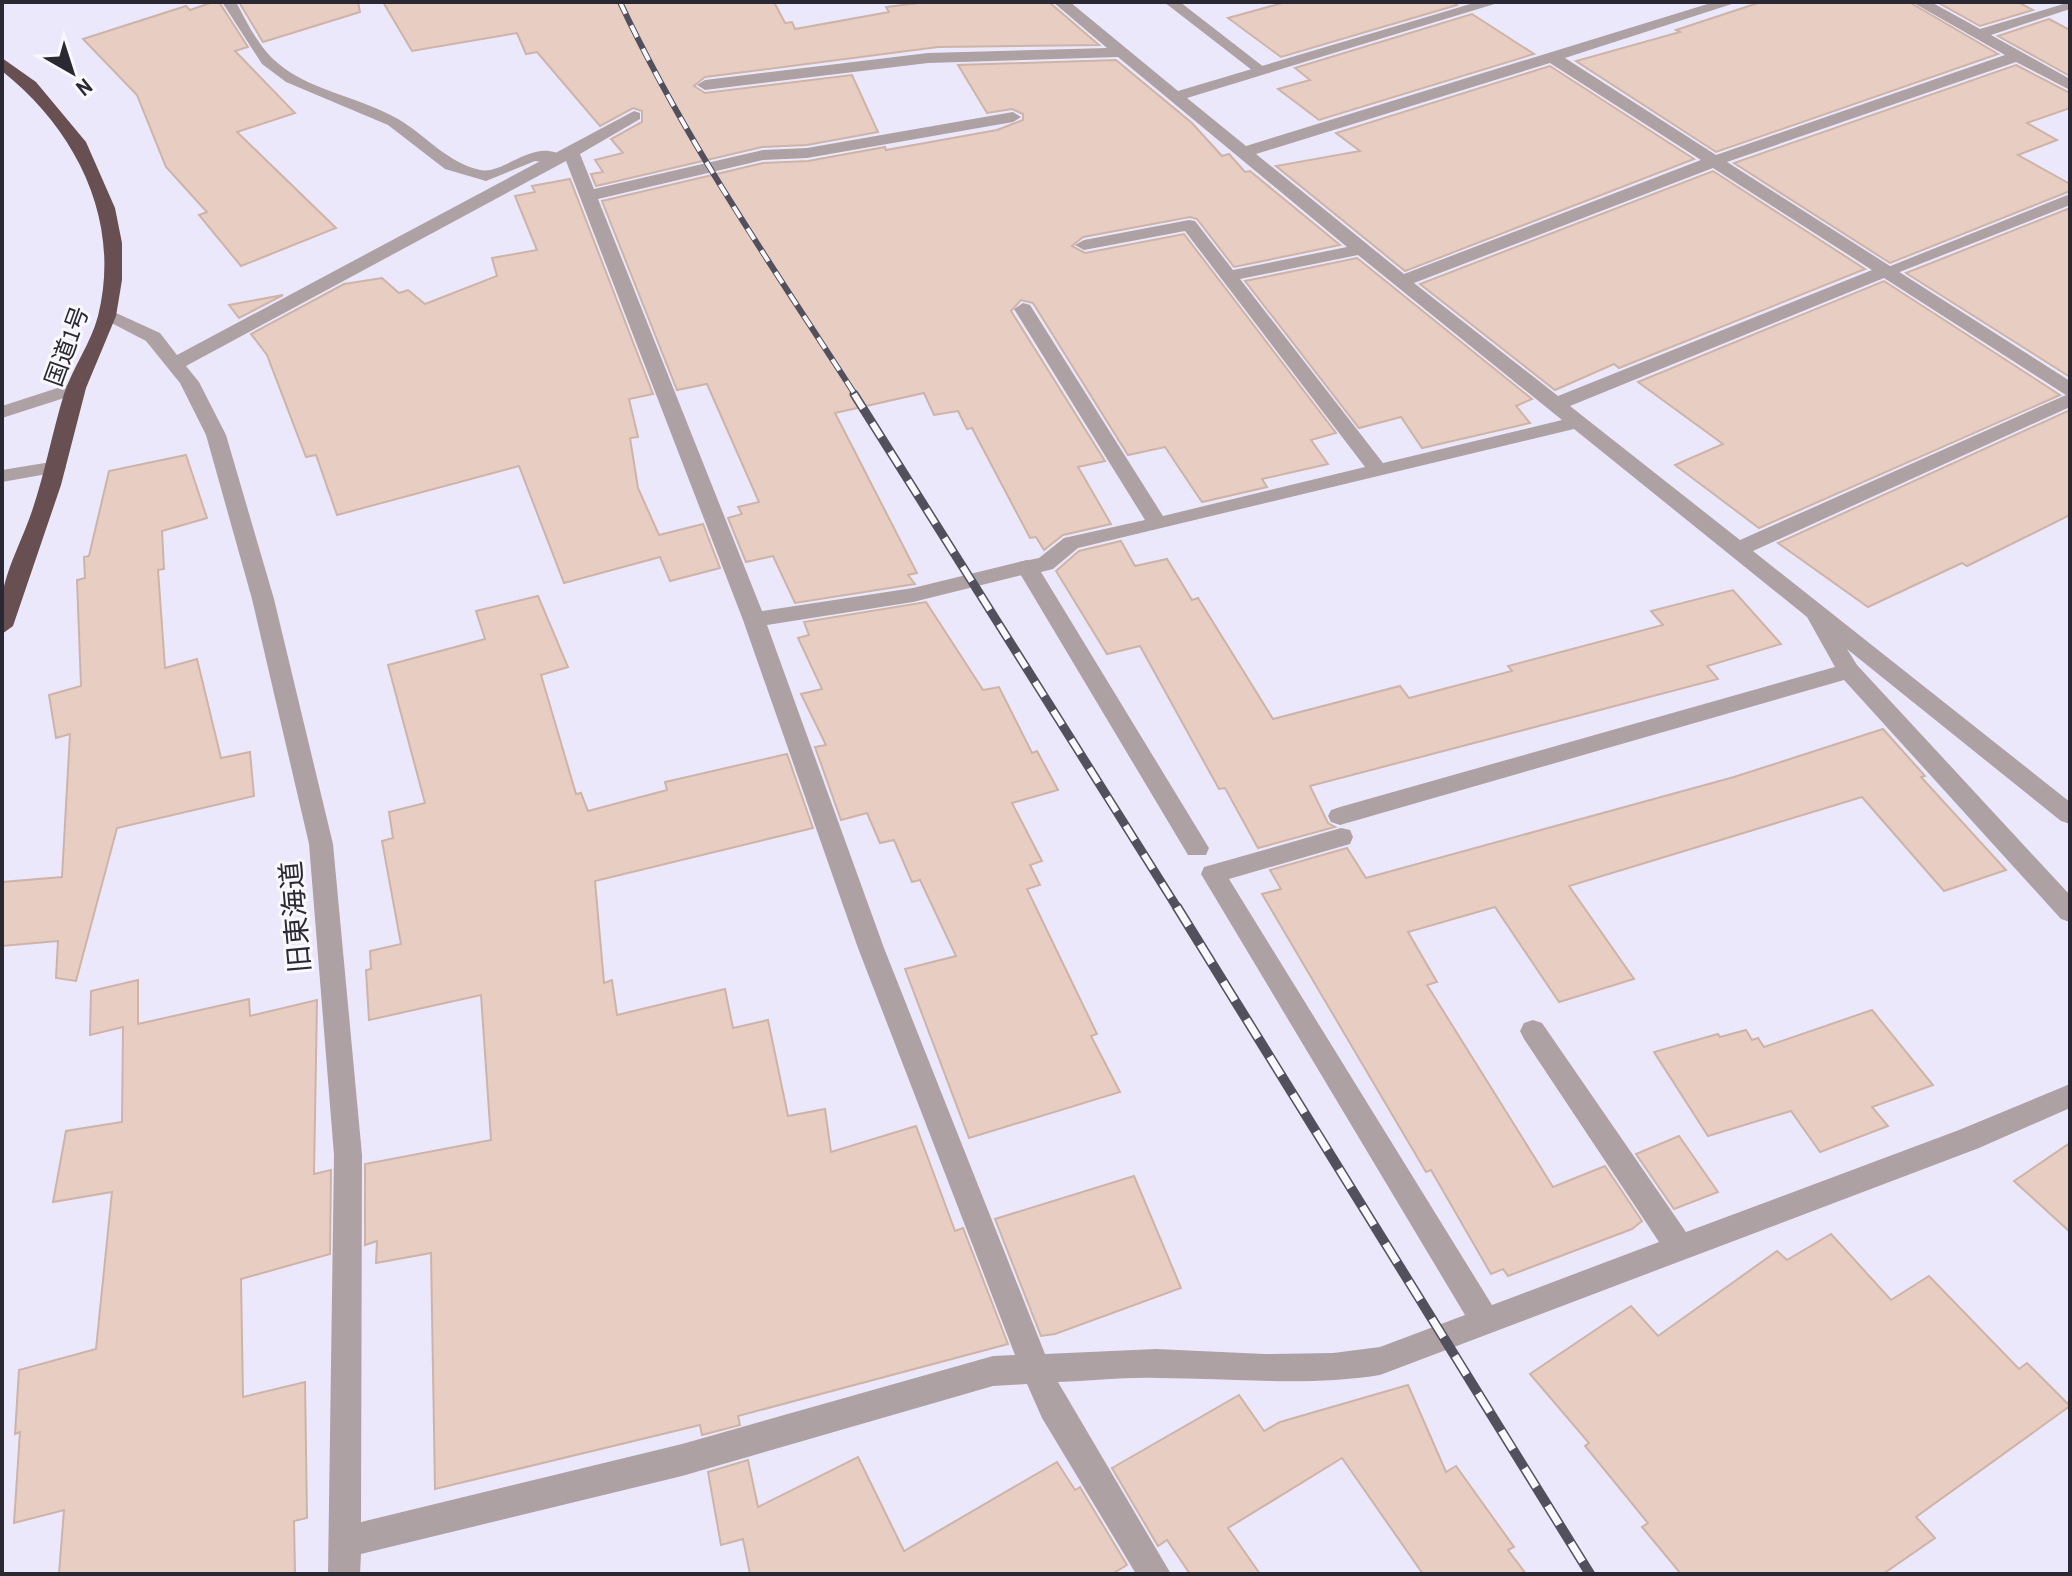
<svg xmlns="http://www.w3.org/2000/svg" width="2072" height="1576" font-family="'Archivo Narrow','Noto Sans JP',sans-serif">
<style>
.building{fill:#e8cdc2;stroke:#cdb3a8;stroke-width:2}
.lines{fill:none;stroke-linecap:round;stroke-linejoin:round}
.lane{fill:#aea1a3;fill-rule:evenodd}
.street{fill:#aea1a3;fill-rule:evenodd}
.highway{fill:#684f52;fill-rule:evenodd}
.rail-far2-casing{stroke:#52505c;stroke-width:6}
.rail-far1-casing{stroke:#52505c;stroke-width:9}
.rail-casing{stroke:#52505c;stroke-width:10}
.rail-far2{stroke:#f8f8fd;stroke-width:4;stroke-dasharray:13;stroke-linecap:butt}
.rail-far1{stroke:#f8f8fd;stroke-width:6;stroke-dasharray:17;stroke-linecap:butt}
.rail{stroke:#f8f8fd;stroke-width:7;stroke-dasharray:22;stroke-linecap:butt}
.labels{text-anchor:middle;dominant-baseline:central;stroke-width:6;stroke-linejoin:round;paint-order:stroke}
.far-street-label{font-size:24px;fill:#2a2832;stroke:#f8f8fd}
.street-label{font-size:28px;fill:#2a2832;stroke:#f8f8fd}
</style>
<rect width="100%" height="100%" fill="#ece8fc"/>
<g class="building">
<path d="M213,2H219L248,47L235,51L295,113L237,132L336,228L241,266L199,215L207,212L166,167L137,95L83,39L186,6L190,10Z"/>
<path d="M239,2H358L360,12L263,42Z"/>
<path d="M383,2H774L785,23L792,22L795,29L889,12L886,7L927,2H1049L1099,45L938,47L705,77L694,86L705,93L852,75L878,132L807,145L762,147L596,186L591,174L603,172L595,160L623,153L611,139L642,122V111L633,108L600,126L537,52L526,54L517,33L412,51Z"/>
<path d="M1286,2H1453L1457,5L1281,57L1228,18Z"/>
<path d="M1761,2H1909L1998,54L1716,152L1576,61L1680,32L1676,30Z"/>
<path d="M1937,2H2018L2033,10L1980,26Z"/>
<path d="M1472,14L1534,54L1319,120L1278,89L1310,80L1295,68Z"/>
<path d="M2049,19L2070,30V76L1998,36Z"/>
<path d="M1116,60L1192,123L1222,156L1229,154L1245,172L1250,171L1340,245L1234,267L1197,219L1190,217L1083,237L1072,246L1085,253L1184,234L1336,433L1311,440L1328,464L1262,479L1267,487L1202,502L1165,447L1128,455L1033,303L1021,300L1011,311L1105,461L1078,467L1111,524L1063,535L1044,550L1036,537L1030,538L972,428L967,429L958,411L934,415L924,393L835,413L917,573L908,575L915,584L795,603L773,556L746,562L728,518L742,514L738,507L759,502L707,384L677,390L602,201L763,163L808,161L885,147L886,150L997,130L1023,120V114L1012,109L987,113L958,65Z"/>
<path d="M2016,65L2070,93V108L2027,123L2057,140L2018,155L2070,184V191L1890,263L1734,163Z"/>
<path d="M1550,66L1694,159L1405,271L1276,166L1360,151L1336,133Z"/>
<path d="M1713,171L1865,269L1619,368L1614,364L1555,390L1420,284Z"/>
<path d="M570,179L653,394L629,399L638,437L630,438L638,488L659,535L703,524L720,568L670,581L660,557L564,583L519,466L337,515L316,455L306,457L267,355L251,334L344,284L382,278L399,293L408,290L425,304L497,276L492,258L537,250L515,196L535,192L532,186Z"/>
<path d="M2070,208V377L1906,273Z"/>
<path d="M1357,258L1532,399L1516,406L1530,423L1422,448L1401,417L1359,428L1245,281Z"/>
<path d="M1884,281L2060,395L1759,528L1675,465L1723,444L1638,382Z"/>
<path d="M283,295L239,318L229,305Z"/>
<path d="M2070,410V515L1967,566L1962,563L1868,607L1778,543Z"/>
<path d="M186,455L207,518L162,531L164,569L158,570L165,668L197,659L221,758L250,752L254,796L117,828L76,981L56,978L58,941L2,946V882L62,877L70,734L56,738L49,695L81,686L77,580L85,578L84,557L89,556L109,471Z"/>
<path d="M1121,541L1135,566L1167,559L1192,600L1198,598L1273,719L1400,686L1409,698L1512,671L1508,666L1663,625L1651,611L1733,590L1781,644L1707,666L1718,679L1310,786L1328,823L1335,827L1258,848L1225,788L1219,789L1140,646L1107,654L1056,571L1079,551Z"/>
<path d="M538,596L568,667L541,675L576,794L581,793L588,811L667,790L665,782L787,754L813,828L595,881L604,983L612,980L617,1015L725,989L733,1028L768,1020L788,1116L825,1109L831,1152L916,1126L955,1231L963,1228L1008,1344L738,1416L740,1425L702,1435L700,1425L435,1489L431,1253L376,1263L377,1241L365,1245V1164L491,1140L481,995L369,1020L366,970L371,969L370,951L401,944L382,841L393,838L389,812L425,803L388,665L485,639L476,611Z"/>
<path d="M926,602L983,690L999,687L1032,753L1037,751L1058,790L1012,803L1042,861L1030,865L1040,885L1027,889L1097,1034L1091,1036L1120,1092L969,1138L905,969L956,956L920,880L912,882L894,840L880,843L867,813L841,820L815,747L826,745L801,694L822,689L798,638L809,635L804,622Z"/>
<path d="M1883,729L1925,776L1921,777L2006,870L1944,891L1862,797L1569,886L1634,979L1559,1002L1495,907L1408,932L1437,982L1427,985L1553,1187L1605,1166L1642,1221L1632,1229L1508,1276L1503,1269L1491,1274L1431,1170L1426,1172L1262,894L1281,889L1270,870L1347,848L1366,878L1734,777Z"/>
<path d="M138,980V1024L249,999L250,1016L317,1000L314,1174L331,1170L330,1254L241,1279L243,1397L305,1382L307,1518L294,1521L295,1574H59L64,1510L14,1523L20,1432L15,1434L19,1370L96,1349L112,1192L53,1202L66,1131L122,1122L123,1027L90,1035L91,991Z"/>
<path d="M1872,1010L1933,1085L1872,1107L1888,1126L1820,1152L1791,1111L1708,1136L1654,1052L1718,1034L1720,1037L1746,1030L1752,1040L1758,1038L1764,1047Z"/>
<path d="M1679,1136L1718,1192L1674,1209L1636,1154Z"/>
<path d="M2070,1143V1232L2014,1181Z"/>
<path d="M1134,1176L1181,1288L1055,1334L1041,1336L995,1219Z"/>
<path d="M1831,1234L1891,1300L1929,1276L2019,1369L2027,1363L2070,1406L1916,1517L1935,1538L1883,1574H1681L1642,1527L1648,1523L1585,1446L1589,1443L1530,1374L1631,1306L1658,1336L1777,1251L1787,1260Z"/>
<path d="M1408,1385L1446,1472L1456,1466L1514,1547L1508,1550L1526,1574H1423L1342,1458L1228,1528L1260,1574H1190L1167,1540L1158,1546L1112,1468L1239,1395L1264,1431L1280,1422Z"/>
<path d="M858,1457L904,1551L1057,1462L1075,1490L1080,1487L1127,1565L1112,1574H750L743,1539L721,1545L708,1472L748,1460L758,1507Z"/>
</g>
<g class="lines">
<g class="lane">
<path d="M222,2H236C246,21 257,43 272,58C306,91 359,96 398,119C427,136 446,162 480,170C505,175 537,134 566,159L558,164L535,161L486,181L445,169L388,125L286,82L262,64Z"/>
<path d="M1164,2H1180L1269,71L1257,74Z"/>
<path d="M2070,194V205L1892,275H1880L1878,271Z"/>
<path d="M57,461L66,467L64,471L2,482V470Z"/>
<path d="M1027,560L1034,562L1037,567L1034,572L913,602L903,595L913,588Z"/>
</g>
<g class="street">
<path d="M1053,2H1070L1178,91L1477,2H1501L1187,98L1246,146L1714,2H1738L1565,58L1716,155L2005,55L1912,2H1931L1980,29L2070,2V9L1991,35L2070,79V90L2016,62L1727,162L2070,381V407L1753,551L2070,802V824L2061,821L1847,649L1857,665L2070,895V922L2061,919L1844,680L1340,825L1331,822L1328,816L1331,810L1340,807L1835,667L1807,617L1574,429L1078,548L1053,569L1041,572L1209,848L1206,855H1188L1016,567L1019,562L1039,558L1064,538L1145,520L1014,309L1023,303L1030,305L1163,516L1365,467L1185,231L1084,250L1075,245L1084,240L1189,220L1195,221L1233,270L1347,247L1118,57L928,63L705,90L697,85L705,80L928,53L1107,48ZM1550,63L1701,160L1404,274L1256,154ZM1713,168L1872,270L1558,396L1414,283ZM1358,255L1562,420L1383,463L1240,279ZM1884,278L2066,395L1740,540L1570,406Z"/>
<path d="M634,111L640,113V119L580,154L594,189L763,150L807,148L1013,112L1021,117L1013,122L807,158L763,160L598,199L762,611L913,588L924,595L913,602L767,625L884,948L1045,1354L1156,1349L1265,1354L1333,1353L1380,1347L1465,1315L1201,874L1204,867L1341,828L1350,830L1353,837L1350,844L1229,879L1492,1305L1659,1242L1524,1039L1520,1031L1524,1023L1533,1020L1542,1023L1686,1232L1959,1130L2070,1084V1108L1979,1148L1380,1375C1305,1387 1233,1378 1157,1378C1124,1377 1091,1381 1058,1382L1171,1574H1136L1042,1418L1027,1384L993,1386L682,1476L361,1554L360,1574H328L334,1155L309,844L252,599L206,435L180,383L146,341L98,316L107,310L114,312L160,333L177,355ZM566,161L743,620L858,948L1015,1355L993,1356L682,1444L361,1522L362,1155L333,844L274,599L226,435L199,382L186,366Z"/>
<path d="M76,382L83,384L86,388L83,392L2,418V406Z"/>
</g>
<path class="highway" d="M2,58L36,82L86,142L115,208L122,243V280L116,316L86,388L61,485L13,626L2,634C2,622 0,609 2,597C6,569 23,538 32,511C45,473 52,433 64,394C73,367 91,343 98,316C122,220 76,130 2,71Z"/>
<defs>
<path id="rail-far2" d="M620,2C685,141 773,267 856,396"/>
<path id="rail-far1" d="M854,394L1178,909"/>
<path id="rail" d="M1177,907L1590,1574"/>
</defs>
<use href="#rail-far2" class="rail-far2-casing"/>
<use href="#rail-far1" class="rail-far1-casing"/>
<use href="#rail" class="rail-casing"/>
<use href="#rail-far2" class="rail-far2"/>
<use href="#rail-far1" class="rail-far1"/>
<use href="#rail" class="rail"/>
</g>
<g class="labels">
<g class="far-street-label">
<text transform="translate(66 346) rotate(-70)">国道1号</text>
</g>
<g class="street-label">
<text transform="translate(295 917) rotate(-95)">旧東海道</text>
</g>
</g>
<rect width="2072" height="1576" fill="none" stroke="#2a2832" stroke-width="8"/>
<g transform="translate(72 72) rotate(141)" stroke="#f8f8fd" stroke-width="6" paint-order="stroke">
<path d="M0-6L14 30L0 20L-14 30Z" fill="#2a2832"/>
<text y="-12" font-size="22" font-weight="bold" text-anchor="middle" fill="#2a2832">N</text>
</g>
</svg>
